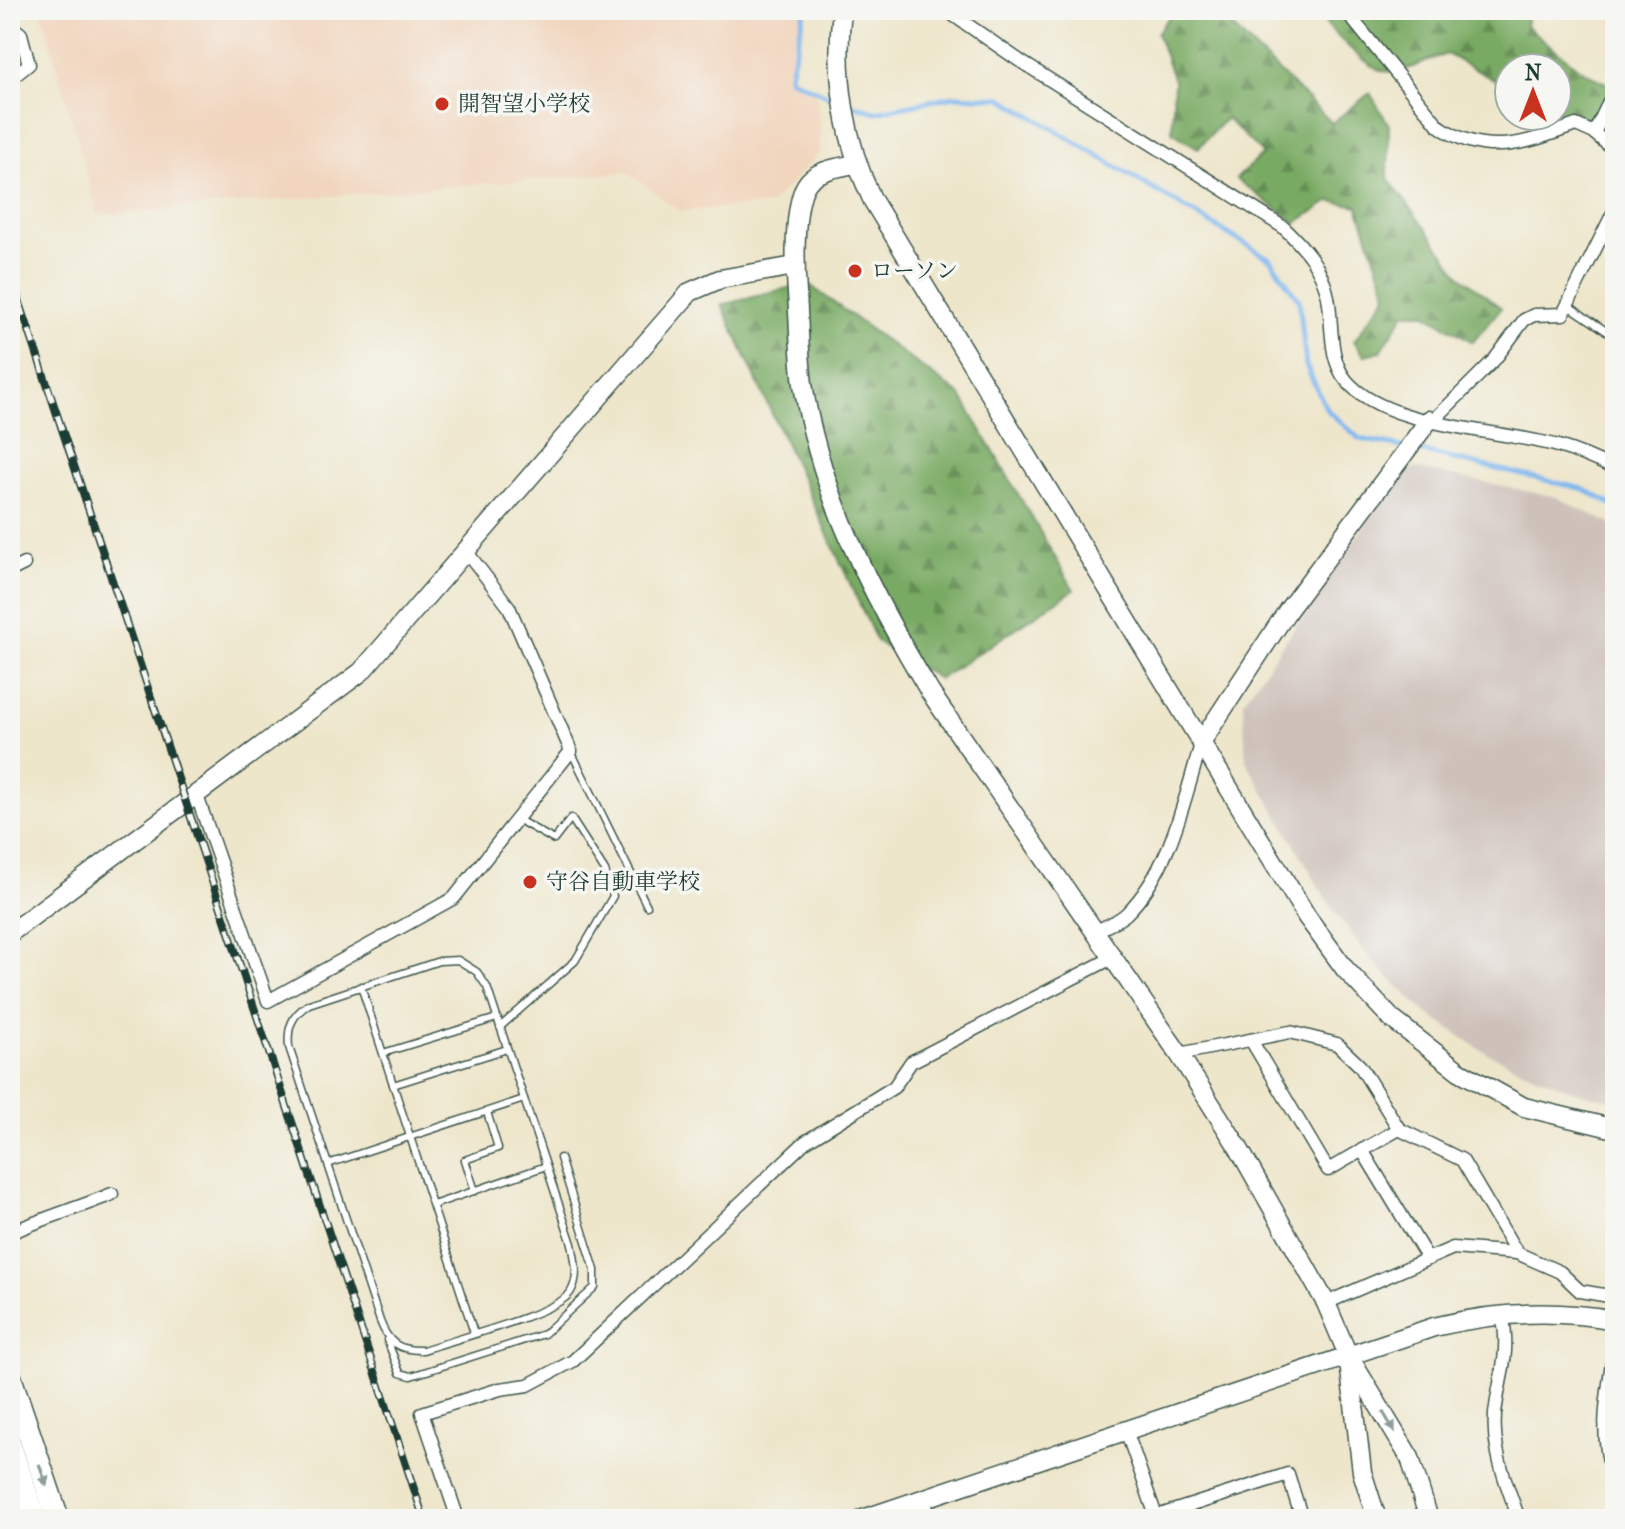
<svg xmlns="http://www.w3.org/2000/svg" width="1625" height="1529" font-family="'IM FELL French Canon','Noto Serif JP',serif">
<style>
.built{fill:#f1d5bd}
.railway{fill:#cec1ba}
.forest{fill:url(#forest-firs);stroke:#4c744c;stroke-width:2}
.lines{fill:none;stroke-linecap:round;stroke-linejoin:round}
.stream{stroke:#7fb7ef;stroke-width:5}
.lane-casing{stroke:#3e564b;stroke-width:9}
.street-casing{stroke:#3e564b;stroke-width:15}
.secondary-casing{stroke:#3e564b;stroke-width:21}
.highway-casing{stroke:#3e564b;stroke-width:25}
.lane{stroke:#fff;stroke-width:6}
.street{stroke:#fff;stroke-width:12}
.secondary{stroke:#fff;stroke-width:18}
.highway{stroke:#fff;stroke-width:22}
.rail-casing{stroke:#1f3d34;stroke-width:8}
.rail{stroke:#f6f6f2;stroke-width:5;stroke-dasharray:15;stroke-linecap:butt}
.oneway{fill:#8f9e9a}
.poi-dot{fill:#c8321e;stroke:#f6f6f2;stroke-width:3}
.labels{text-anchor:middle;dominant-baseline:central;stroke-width:7;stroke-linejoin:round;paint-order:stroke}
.poi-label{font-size:22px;fill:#1f3d34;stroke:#f6f6f2;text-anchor:start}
</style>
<defs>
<pattern id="forest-firs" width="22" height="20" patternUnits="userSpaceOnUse" patternTransform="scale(2)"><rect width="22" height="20" fill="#79aa64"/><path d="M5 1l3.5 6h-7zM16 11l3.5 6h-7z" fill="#638c53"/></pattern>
</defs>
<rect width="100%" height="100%" fill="#f6f6f2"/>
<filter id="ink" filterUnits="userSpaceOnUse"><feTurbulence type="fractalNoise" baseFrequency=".0125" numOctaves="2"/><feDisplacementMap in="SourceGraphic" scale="16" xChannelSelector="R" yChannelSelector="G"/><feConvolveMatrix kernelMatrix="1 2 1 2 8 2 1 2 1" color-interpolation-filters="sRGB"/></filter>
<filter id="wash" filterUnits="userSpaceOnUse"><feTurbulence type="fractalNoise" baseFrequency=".006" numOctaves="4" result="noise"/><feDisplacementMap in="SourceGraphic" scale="32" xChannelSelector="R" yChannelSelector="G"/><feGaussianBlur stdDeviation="1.8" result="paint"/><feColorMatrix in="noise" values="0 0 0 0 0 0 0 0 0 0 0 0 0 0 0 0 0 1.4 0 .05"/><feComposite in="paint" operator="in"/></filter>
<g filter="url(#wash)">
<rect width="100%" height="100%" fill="#eee6cb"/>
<path class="built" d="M41,10H805L789,78L817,93L821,151L770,205L680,211L627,172L98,215Z"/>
<path class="railway" d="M1414,468L1556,497L1615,526V1101L1576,1092L1531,1074L1481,1050L1426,1013L1373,962L1331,907L1246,761L1243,702L1398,477Z"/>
<g class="forest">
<path d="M1174,10H1215L1332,123L1370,93L1389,125L1388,178L1460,275L1501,308L1473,342L1424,313H1405L1381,351L1364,355L1354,341L1387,294L1358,206L1330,201L1296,223L1236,179L1263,154L1226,118L1198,148L1172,132L1174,81L1157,33Z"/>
<path d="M1317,10H1437L1451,18L1459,10H1529L1526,26L1580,69L1615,88V143L1557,114V68H1509V88L1447,54C1428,59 1400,77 1381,70C1364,64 1323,25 1317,10Z"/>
<path d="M807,283L961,396L1074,590L939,679L877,642L722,305Z"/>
</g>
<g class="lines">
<g class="stream">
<path d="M805,10L789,78L838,100"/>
<path d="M847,103L876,112L954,96L1002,98L1270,259L1299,300L1306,366L1327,410L1360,439L1402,447"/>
<path d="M1411,449L1583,489L1615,506"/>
</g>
</g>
</g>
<g filter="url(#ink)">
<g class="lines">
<defs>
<g id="lane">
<path d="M1569,306L1615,337"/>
<path d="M571,751L647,906"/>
<path d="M458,960L477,972L487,987L572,1244C575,1260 580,1278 570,1293C555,1314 452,1340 423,1350C399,1351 388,1343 380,1321L289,1047C287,1027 292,1015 309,1004L439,961Z"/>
<path d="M361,986L474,1333"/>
<path d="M500,1027L575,961L613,896L605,871L571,818L554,840L517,819"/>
<path d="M383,1053L497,1018"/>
<path d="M393,1085L507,1049"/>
<path d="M328,1164L524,1099"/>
<path d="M475,1191L465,1160L498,1148L487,1112"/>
<path d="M433,1205L546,1166"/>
<path d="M387,1340L400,1373L411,1376L544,1334L595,1287V1270L560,1158"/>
</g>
<g id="street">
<path d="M946,10L1020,61L1283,227C1304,247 1322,267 1328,297C1333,323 1328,358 1346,380C1385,428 1500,429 1558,446C1578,452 1597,460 1615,469"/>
<path d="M1345,10L1439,126C1486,159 1527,143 1576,125L1594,133L1615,151"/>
<path d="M10,25L21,34L29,64L18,73L13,71L10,61"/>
<path d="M1594,133L1615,90"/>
<path d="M1433,421L1495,359L1524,320L1534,315L1563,314L1615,209"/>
<path d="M10,571L24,564"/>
<path d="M196,793L268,1001L454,898L571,751L509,607L466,551"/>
<path d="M1094,932C1104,927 1117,922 1126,914C1171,870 1184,799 1202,741"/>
<path d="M1251,1040L1328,1170L1399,1129"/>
<path d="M1179,1054L1290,1032L1337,1044L1360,1066L1399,1129L1462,1160L1517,1253"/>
<path d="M1362,1150L1428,1259"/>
<path d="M10,1233C44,1218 78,1208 112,1194"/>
<path d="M1326,1303L1453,1248L1517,1253L1560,1272L1580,1291L1615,1297"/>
<path d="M1502,1314C1511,1355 1499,1376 1495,1414C1492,1451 1507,1485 1519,1519"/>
<path d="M1615,1345C1608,1391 1597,1436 1615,1481"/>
<path d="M1127,1433L1157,1519"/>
<path d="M924,1499L930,1519"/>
<path d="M458,1519L422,1413L500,1389L528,1385L573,1361L805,1142L894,1087L911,1062L1110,959"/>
<path d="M1148,1519L1288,1474L1302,1519"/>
</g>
<g id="secondary">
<path d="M842,10C834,75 845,143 873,201L1307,917L1345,969L1392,1019L1459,1071L1524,1107L1615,1129"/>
<path d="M855,164C841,167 814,170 806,185C793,207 795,267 797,293C799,323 799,354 803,384C820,495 873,597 930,692L1179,1054L1238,1147L1326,1303L1348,1355L1410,1458L1429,1519"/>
<path d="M1202,741L1288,610L1429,420"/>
<path d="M10,933L361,672L690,292L720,279L795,266"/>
<path d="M1349,1362L1362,1472L1377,1519"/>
<path d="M863,1519L1434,1327C1495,1312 1553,1309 1615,1320"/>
</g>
<g id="highway">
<path d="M10,1377L58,1519"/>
<path d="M10,1446L35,1519"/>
</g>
</defs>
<use href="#lane" class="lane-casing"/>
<use href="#street" class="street-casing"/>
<use href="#secondary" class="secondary-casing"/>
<use href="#highway" class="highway-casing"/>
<use href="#lane" class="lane"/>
<use href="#street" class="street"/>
<use href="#secondary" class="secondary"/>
<use href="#highway" class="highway"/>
<defs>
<path id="rail" d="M10,273L424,1519"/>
</defs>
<use href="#rail" class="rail-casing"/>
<use href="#rail" class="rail"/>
</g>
<defs><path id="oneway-solid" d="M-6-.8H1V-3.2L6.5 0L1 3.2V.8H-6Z" transform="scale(2)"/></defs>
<g class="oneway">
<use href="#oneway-solid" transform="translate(1389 1422) rotate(59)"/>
<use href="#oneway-solid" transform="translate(43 1475) rotate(71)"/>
</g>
</g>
<g class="poi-dot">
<circle cx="442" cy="104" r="8"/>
<circle cx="855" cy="271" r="8"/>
<circle cx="530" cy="882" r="8"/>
</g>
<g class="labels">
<g class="poi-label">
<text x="458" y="104">開智望小学校</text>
<text x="871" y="271">ローソン</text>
<text x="546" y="882">守谷自動車学校</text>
</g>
</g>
<rect width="1625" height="1529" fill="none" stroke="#f6f6f2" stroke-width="40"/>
<g transform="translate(1533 92)"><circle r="38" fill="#f6f6f2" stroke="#a0aca6" stroke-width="2"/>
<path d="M0-6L14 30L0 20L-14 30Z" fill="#c8321e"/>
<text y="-12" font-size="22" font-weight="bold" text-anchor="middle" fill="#1f3d34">N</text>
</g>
</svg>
